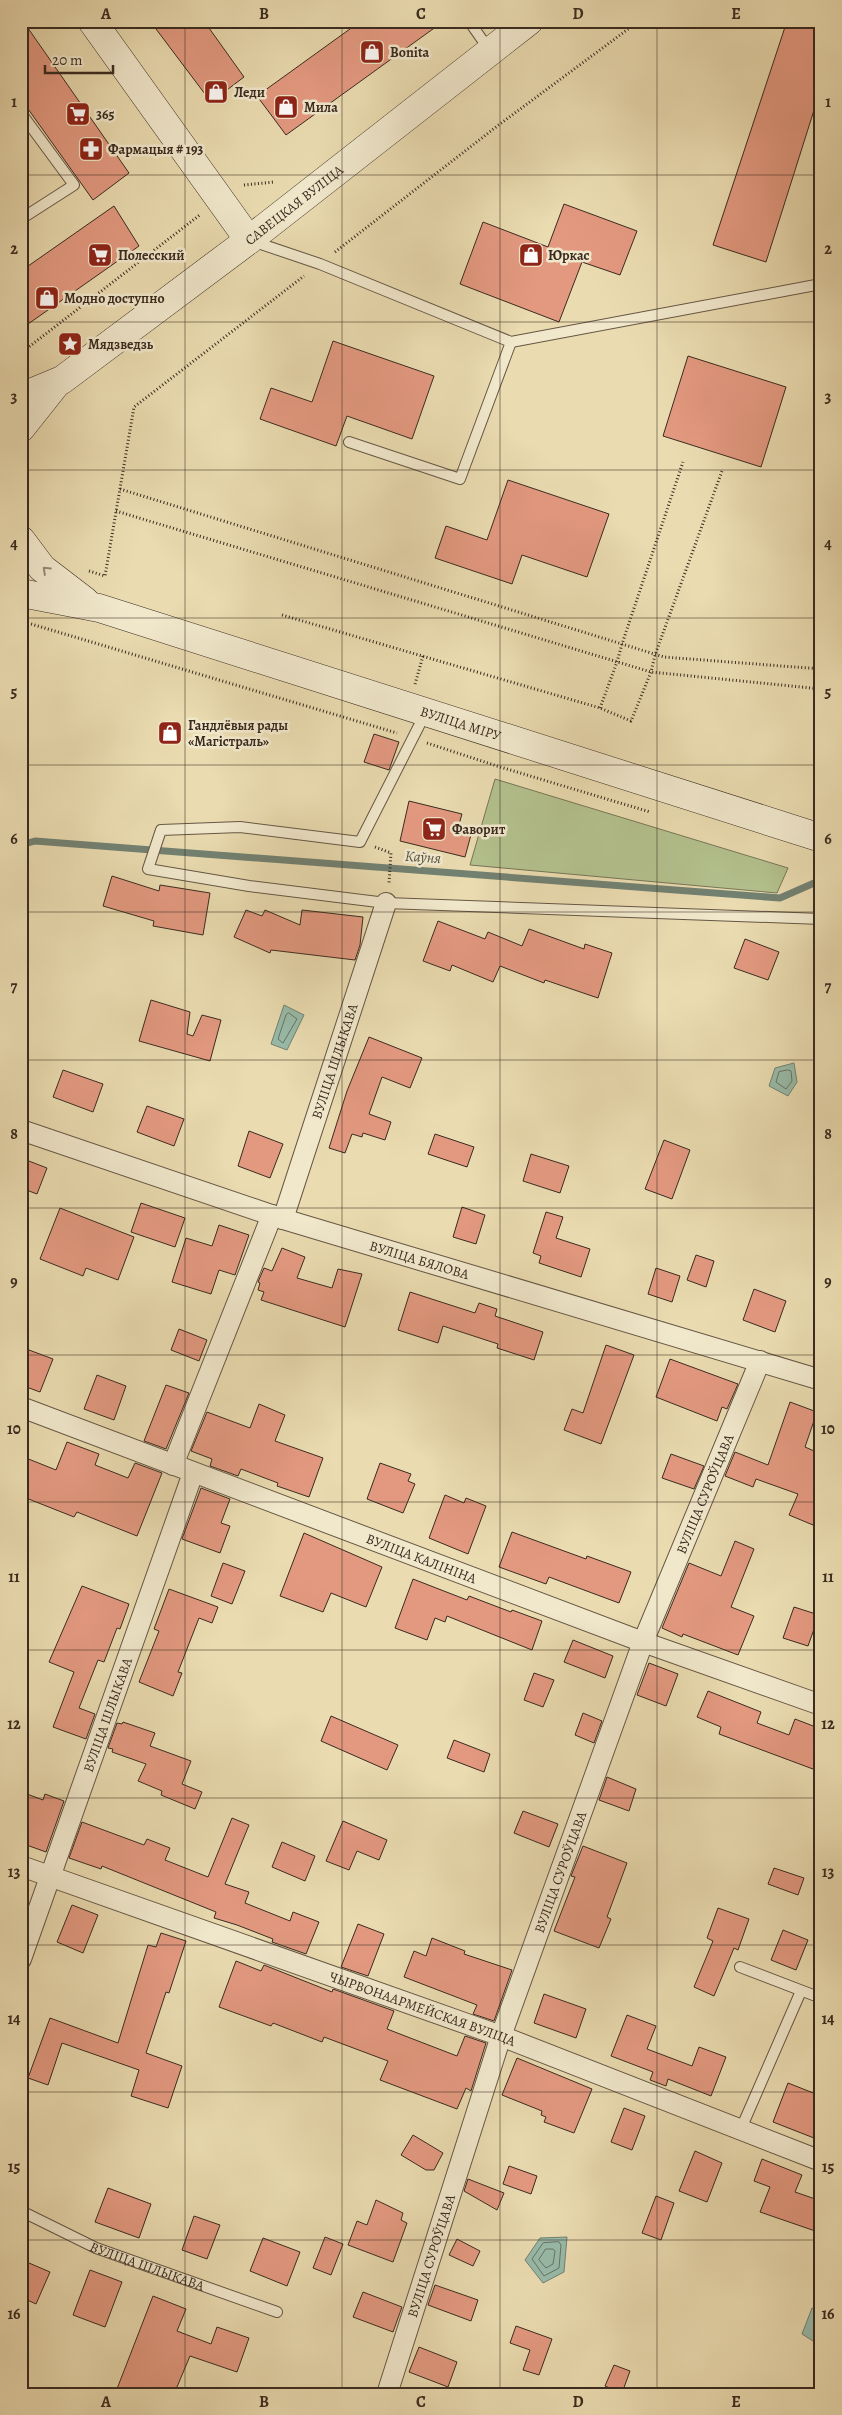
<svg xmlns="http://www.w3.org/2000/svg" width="842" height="2415" font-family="Alegreya,serif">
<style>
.green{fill:#b3c18e;stroke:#767657}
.water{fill:#98bba9;stroke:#728172}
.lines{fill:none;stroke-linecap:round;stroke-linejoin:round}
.shore{stroke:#697364;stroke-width:1}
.stream{stroke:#728172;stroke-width:7}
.building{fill:#e39980;stroke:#3a2b20}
.service-casing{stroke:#665744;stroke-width:12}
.minor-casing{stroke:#665744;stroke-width:22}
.secondary-casing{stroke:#3a2b20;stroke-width:29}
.path{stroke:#3a2b20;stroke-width:3;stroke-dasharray:1 2.5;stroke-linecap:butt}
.service{stroke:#f1e8cc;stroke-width:10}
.minor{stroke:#f1e8cc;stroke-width:20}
.secondary{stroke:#f1e8cc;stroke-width:28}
.oneway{stroke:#968a76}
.grid{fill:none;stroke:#3a2b20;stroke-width:1;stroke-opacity:0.55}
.labels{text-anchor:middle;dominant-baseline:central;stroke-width:5;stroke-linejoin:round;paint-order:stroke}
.poi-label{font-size:14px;font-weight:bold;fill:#3a2b20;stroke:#f1e8cc;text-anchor:start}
.street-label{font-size:14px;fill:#3a2b20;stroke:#f1e8cc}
.water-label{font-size:15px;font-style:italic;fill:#524f42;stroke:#f1e8cc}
.neatline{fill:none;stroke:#3a2b20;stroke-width:2}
.grid-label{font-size:16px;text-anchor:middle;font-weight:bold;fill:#3a2b20}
</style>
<rect width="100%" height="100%" fill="#eadbb0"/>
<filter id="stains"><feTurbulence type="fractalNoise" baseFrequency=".004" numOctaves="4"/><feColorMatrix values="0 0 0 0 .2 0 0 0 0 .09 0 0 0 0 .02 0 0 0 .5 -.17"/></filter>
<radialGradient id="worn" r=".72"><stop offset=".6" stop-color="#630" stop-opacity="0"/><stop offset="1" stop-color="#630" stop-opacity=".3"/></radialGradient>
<path class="green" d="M495,779L788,868L777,893L470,865Z"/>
<g class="water">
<path d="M284,1005L304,1015L287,1050L271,1044Z"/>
<path d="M794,1063L797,1082L788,1096L769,1086L775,1068Z"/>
<path d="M567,2237L564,2272L543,2283L525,2260L540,2238Z"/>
<path d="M812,2308L821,2311V2346L802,2334Z"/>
</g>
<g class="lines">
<g class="shore">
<path d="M289,1013L297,1019L283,1043L278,1039L286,1015Z"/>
<path d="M788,1070L791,1071L792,1081L786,1089L776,1082L779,1072Z"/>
<path d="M559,2242L561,2245L559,2268L544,2276L532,2259L543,2243Z"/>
<path d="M546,2249H553L555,2251L553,2264L546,2268L539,2260Z"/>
</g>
<path class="stream" d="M21,845L35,841L780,898L821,880"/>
</g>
<g class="building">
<path d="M21,21H23L129,173L93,200L21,99Z"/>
<path d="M150,21H204L244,77L211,102Z"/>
<path d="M361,21H444L286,135L257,96Z"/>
<path d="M787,21H821V88L766,262L713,245Z"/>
<path d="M564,204L637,231L620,275L582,262L559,322L460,284L483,222L548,247Z"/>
<path d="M114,206L139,246L21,329V271Z"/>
<path d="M333,341L434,376L412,439L347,416L336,446L260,419L271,388L312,402Z"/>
<path d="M688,356L786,387L761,467L663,436Z"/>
<path d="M508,480L609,514L587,577L522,555L512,584L435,558L446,526L487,540Z"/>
<path d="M374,734L399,742L389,770L364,762Z"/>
<path d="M409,801L462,814L458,828L472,831L465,857L400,841Z"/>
<path d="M112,876L159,891L160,885L210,893L203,935L153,926L154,921L103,906Z"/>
<path d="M246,910L262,916L265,910L300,925L302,910L363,917L360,945L355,960L271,950L270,953L234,937Z"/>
<path d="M438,921L485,939L488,932L522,946L529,929L584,949L585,944L612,953L598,998L545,980L544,983L500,966L493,982L452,965L450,971L423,961Z"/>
<path d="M745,939L779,952L768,980L734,968Z"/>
<path d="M151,1000L190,1012L187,1034L193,1036L202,1015L221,1020L210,1061L139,1041Z"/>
<path d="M369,1037L422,1058L410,1088L382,1077L369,1114L391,1122L385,1140L363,1133L362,1137L352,1134L345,1153L329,1148L347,1091Z"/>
<path d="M63,1070L103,1084L93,1112L53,1097Z"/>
<path d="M147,1106L184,1119L174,1146L137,1132Z"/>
<path d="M249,1131L283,1144L270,1178L238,1166Z"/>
<path d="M435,1134L474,1147L467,1167L428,1154Z"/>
<path d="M664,1140L690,1150L672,1199L645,1189Z"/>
<path d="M531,1154L569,1166L560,1193L523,1181Z"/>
<path d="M21,1158L47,1168L37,1194L21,1188Z"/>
<path d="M141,1203L185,1218L175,1247L131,1232Z"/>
<path d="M462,1207L485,1215L476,1244L453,1237Z"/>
<path d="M60,1208L134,1237L118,1280L86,1268L83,1276L40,1259Z"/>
<path d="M546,1212L563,1217L556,1238L590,1249L581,1277L539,1263L541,1256L533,1253Z"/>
<path d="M219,1225L249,1235L235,1275L219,1270L211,1294L172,1282L186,1238L212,1246Z"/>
<path d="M282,1248L305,1257L297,1278L332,1288L338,1269L362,1274L345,1327L261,1300L264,1292L258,1290L260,1283L258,1282L264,1268L272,1271Z"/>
<path d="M696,1255L714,1261L706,1287L687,1280Z"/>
<path d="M656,1268L680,1276L672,1302L648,1294Z"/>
<path d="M754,1289L786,1301L775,1332L743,1320Z"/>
<path d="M410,1292L475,1313L479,1303L497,1309L495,1316L543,1332L534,1360L497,1348L498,1344L443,1326L438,1343L398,1330Z"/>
<path d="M179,1329L207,1340L199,1361L171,1350Z"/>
<path d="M606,1345L634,1355L601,1444L564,1430L572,1409L583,1413Z"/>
<path d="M21,1347L53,1359L40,1392L21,1385Z"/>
<path d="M670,1359L738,1384L727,1409L722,1407L717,1421L656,1397Z"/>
<path d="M97,1375L126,1386L114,1420L84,1409Z"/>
<path d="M166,1385L189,1393L166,1449L144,1441Z"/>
<path d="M790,1402L817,1412L805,1447L821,1454V1507L813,1525L789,1515L798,1494L756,1479L753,1487L725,1476L735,1452L768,1465Z"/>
<path d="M259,1404L285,1415L275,1441L323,1458L309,1497L277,1486L278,1483L241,1469L238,1476L210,1466L212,1459L191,1451L207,1412L250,1428Z"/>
<path d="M67,1442L99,1454L95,1465L128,1478L135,1463L162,1473L137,1536L77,1512L74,1517L21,1496V1456L56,1470Z"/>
<path d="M671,1454L704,1466L694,1489L662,1478Z"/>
<path d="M380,1463L411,1474L408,1481L415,1484L403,1513L367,1499Z"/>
<path d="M201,1488L230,1499L221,1523L230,1526L220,1553L182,1539Z"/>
<path d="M445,1495L464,1503L466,1498L486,1506L468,1554L429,1538Z"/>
<path d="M512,1532L586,1559L587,1556L631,1572L619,1603L549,1577L546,1584L499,1567Z"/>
<path d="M304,1533L382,1567L366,1607L331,1593L323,1612L280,1596Z"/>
<path d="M735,1541L754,1549L731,1607L754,1616L738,1655L683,1634L682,1637L662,1628L689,1563L721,1576Z"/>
<path d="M223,1563L245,1571L232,1604L211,1596Z"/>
<path d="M413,1579L467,1600L469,1596L511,1612L512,1610L542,1621L532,1650L447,1616L445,1622L435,1618L427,1640L395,1628Z"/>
<path d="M82,1586L129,1604L120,1629L117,1628L104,1662L98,1660L79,1708L95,1714L86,1739L53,1727L74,1672L49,1662Z"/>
<path d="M169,1589L218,1607L212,1623L199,1618L178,1672L182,1673L173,1696L139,1682L159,1631L154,1629Z"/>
<path d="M794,1607L819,1615L808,1646L783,1638Z"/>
<path d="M573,1640L613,1656L605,1678L564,1662Z"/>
<path d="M649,1663L678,1674L666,1706L637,1695Z"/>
<path d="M534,1673L554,1680L543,1707L524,1700Z"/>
<path d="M708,1691L761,1712L757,1723L789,1735L795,1719L821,1729V1772L719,1734L721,1727L697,1717Z"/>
<path d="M583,1713L602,1721L594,1743L575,1735Z"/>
<path d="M331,1716L398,1745L387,1770L321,1741Z"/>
<path d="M123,1722L155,1733L150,1746L191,1761L182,1784L202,1792L195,1809L161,1795L162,1791L138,1781L146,1764L112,1752L113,1749L108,1748L117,1723L122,1724Z"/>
<path d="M454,1740L490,1754L484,1772L447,1758Z"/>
<path d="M607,1777L636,1789L629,1811L599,1800Z"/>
<path d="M27,1794L43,1800L45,1794L64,1801L46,1852L21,1843L26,1826L21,1824V1812Z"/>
<path d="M523,1811L558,1824L549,1847L514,1833Z"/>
<path d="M232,1818L249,1825L225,1884L249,1892L245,1903L290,1921L293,1912L319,1922L306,1954L272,1942L273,1939L237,1925L214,1918L216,1912L102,1866L101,1869L69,1858L82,1822L144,1845L147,1839L170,1848L165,1860L208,1877Z"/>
<path d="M343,1821L387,1840L379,1860L357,1851L349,1870L326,1861Z"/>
<path d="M282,1842L315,1856L305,1881L272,1867Z"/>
<path d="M583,1846L627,1863L607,1917L611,1919L599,1948L554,1931L575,1877L571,1876Z"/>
<path d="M774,1868L804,1878L798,1895L768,1884Z"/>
<path d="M72,1905L98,1915L83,1953L57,1942Z"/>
<path d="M718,1908L749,1919L738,1950L734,1948L714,1996L694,1987L713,1941L707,1938Z"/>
<path d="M358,1924L384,1934L368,1976L341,1967Z"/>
<path d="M783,1930L808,1940L796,1970L771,1960Z"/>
<path d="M161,1933L186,1941L169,1993L166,1992L146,2053L182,2066L168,2108L131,2096L139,2070L62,2043L48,2085L28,2078L50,2018L118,2043L148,1945L156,1947Z"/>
<path d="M432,1938L465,1951L464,1954L512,1970L494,2021L473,2014L477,2005L404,1977L414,1951L426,1956Z"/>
<path d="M236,1961L261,1971L264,1965L332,1992L333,1989L394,2011L387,2029L457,2056L465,2036L486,2043L471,2091L466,2088L457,2109L380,2080L388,2061L324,2037L322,2042L273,2023L271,2026L219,2007Z"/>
<path d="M544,1994L586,2009L576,2038L534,2023Z"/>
<path d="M627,2015L656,2026L647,2049L692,2066L699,2047L726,2057L711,2096L668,2079L666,2086L650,2080L653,2072L611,2056Z"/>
<path d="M517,2058L592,2089L574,2133L544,2122L546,2117L541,2115L542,2111L502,2095Z"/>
<path d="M788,2083L821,2096V2121L814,2138L773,2122Z"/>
<path d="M624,2108L645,2116L632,2150L611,2142Z"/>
<path d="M413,2135L443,2153L434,2170H426L401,2155Z"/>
<path d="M695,2151L722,2163L707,2202L679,2191Z"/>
<path d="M762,2159L802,2175L795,2192L821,2201V2233L760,2212L770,2187L754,2181Z"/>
<path d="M509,2166L537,2176L531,2194L503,2184Z"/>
<path d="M468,2179L504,2193L497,2210L464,2191Z"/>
<path d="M108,2188L151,2204L139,2238L95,2222Z"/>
<path d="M656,2196L674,2203L661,2240L642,2233Z"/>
<path d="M376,2200L403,2213L401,2220L407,2223L393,2262L348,2245L357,2221L367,2225Z"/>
<path d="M194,2216L220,2225L207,2259L182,2250Z"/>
<path d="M325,2237L343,2244L331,2275L313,2268Z"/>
<path d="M263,2238L300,2252L287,2286L250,2271Z"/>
<path d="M457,2239L480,2251L473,2266L449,2255Z"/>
<path d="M29,2263L50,2272L36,2304L21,2297V2281Z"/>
<path d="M90,2270L122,2282L105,2327L73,2315Z"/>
<path d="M435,2285L478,2300L471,2321L428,2305Z"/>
<path d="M363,2292L402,2307L393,2332L353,2317Z"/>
<path d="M153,2296L186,2309L177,2331L211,2344L217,2327L249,2338L237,2372L190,2356L174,2394H115Z"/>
<path d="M516,2326L552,2339L539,2375L523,2370L530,2350L510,2343Z"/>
<path d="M419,2347L457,2362L448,2387L409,2372Z"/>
<path d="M614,2365L630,2371L622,2393L605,2386Z"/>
</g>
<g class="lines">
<defs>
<g id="service">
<path d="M469,21L490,51"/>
<path d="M21,113L74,185L21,219"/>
<path d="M252,241L320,264L511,342L821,284"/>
<path d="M349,442L460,479L511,342"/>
<path d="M426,712L360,842L240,827L161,830L148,869L249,886L386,903L821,919"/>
<path d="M740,1967L821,1998"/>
<path d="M740,2131L801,1991"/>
<path id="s1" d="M21,2211L96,2248L277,2312"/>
</g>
<g id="minor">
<path id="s2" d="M21,1130L283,1219L821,1380"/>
<path id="s3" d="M283,1219L386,903"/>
<path id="s4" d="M21,1407L643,1642L821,1705"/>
<path d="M173,1465L272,1215"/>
<path id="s5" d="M21,1866L501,2036L821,2161"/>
<path id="s6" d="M21,1959L193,1473"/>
<path id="s7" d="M387,2394L501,2036L643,1642L760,1361"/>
</g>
<g id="secondary">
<path d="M92,21L249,240"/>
<path id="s8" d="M21,397L62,380L249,240L529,21"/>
<path d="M21,428L56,384"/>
<path d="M21,540L42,568L85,601"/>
<path id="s9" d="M21,593L99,608L821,838"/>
</g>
</defs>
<use href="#service" class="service-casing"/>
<use href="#minor" class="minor-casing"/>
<use href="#secondary" class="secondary-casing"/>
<g class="path">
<path d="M244,185L274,182"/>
<path d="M335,252L496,127L639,21"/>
<path d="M21,353L201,214"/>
<path d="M120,489L664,657L821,669"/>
<path d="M116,511L651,672L821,689"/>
<path d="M89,571L105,576L134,407L304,276"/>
<path d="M282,615L600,708L631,721L651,672L655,655L722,471"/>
<path d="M21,621L397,733"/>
<path d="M415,684L423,656"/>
<path d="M600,708L617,662L622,644L683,462"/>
<path d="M427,743L497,766L650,812"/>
<path d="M375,847L391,853L389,883"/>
</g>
<use href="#service" class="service"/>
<use href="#minor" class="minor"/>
<use href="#secondary" class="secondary"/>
</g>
<defs><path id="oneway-chevron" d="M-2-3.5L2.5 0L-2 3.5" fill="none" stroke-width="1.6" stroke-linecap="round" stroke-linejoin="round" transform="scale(1.25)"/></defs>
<use class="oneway" href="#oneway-chevron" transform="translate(46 570) rotate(-137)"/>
<path class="grid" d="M185,21V2394M342,21V2394M500,21V2394M657,21V2394M21,175H821M21,322H821M21,470H821M21,618H821M21,765H821M21,912H821M21,1060H821M21,1208H821M21,1355H821M21,1502H821M21,1650H821M21,1798H821M21,1945H821M21,2092H821M21,2240H821"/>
<defs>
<symbol id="shop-square" viewBox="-11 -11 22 22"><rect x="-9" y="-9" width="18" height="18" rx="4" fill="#8f2418" stroke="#f1e8cc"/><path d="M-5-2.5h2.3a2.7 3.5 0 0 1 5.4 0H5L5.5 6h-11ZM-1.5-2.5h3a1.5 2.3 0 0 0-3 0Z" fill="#fff"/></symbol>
<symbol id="supermarket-square" viewBox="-11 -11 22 22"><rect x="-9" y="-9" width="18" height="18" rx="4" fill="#8f2418" stroke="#f1e8cc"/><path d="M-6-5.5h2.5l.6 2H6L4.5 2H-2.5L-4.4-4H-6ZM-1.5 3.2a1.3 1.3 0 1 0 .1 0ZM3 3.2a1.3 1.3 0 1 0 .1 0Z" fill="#fff"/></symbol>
<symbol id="pharmacy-square" viewBox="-11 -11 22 22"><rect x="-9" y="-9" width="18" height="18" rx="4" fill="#8f2418" stroke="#f1e8cc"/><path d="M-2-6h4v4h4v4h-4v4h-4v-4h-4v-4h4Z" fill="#fff"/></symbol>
<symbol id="sight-square" viewBox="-11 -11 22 22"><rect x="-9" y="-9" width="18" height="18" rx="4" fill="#8f2418" stroke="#f1e8cc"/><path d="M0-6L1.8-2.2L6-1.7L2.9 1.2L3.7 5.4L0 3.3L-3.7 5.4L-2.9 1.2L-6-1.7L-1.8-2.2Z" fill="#fff"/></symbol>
</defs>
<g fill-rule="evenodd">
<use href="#shop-square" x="358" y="38" width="28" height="28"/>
<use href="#shop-square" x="202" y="78" width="28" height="28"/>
<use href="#shop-square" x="272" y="93" width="28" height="28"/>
<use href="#supermarket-square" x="64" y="100" width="28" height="28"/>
<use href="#pharmacy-square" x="77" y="135" width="28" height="28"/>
<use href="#supermarket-square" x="86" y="241" width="28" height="28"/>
<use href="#shop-square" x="517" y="241" width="28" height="28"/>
<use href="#shop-square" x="33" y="284" width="28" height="28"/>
<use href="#sight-square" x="56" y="330" width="28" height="28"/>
<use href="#shop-square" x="156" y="719" width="28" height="28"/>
<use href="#supermarket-square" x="420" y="815" width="28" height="28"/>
</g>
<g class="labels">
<g class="poi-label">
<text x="390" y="52">Bonita</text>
<text x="234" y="92">Леди</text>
<text x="304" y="107">Мила</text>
<text x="96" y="114">365</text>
<text x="108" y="149">Фармацыя # 193</text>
<text x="118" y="255">Полесский</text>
<text x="548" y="255">Юркас</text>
<text x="64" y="298">Модно доступно</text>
<text x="88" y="344">Мядзведзь</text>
<text x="188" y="725">Гандлёвыя рады<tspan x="188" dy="16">«Магістраль»</tspan></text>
<text x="452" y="829">Фаворит</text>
</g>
<g class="street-label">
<text stroke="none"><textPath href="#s8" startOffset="335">САВЕЦКАЯ ВУЛІЦА</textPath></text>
<text stroke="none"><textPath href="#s9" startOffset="459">ВУЛІЦА МІРУ</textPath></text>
<text stroke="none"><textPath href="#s3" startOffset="166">ВУЛІЦА ШЛЫКАВА</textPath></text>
<text stroke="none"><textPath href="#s2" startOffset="419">ВУЛІЦА БЯЛОВА</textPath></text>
<text stroke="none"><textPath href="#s7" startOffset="955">ВУЛІЦА СУРОЎЦАВА</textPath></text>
<text stroke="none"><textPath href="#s4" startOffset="428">ВУЛІЦА КАЛІНІНА</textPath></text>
<text stroke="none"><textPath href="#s6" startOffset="259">ВУЛІЦА ШЛЫКАВА</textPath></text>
<text stroke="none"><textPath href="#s7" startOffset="550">ВУЛІЦА СУРОЎЦАВА</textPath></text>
<text stroke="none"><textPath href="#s5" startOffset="426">ЧЫРВОНААРМЕЙСКАЯ ВУЛІЦА</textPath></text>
<text stroke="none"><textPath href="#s7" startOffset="145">ВУЛІЦА СУРОЎЦАВА</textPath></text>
<text stroke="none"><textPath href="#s1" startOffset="138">ВУЛІЦА ШЛЫКАВА</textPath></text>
</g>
<g class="water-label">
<text transform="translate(423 857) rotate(4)">Каўня</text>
</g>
</g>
<rect width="842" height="2415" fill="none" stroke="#eadbb0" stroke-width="55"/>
<path d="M45 65v8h68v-8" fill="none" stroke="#3a2b20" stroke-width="2.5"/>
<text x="52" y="65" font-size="15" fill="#3a2b20" stroke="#f1e8cc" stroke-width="4" paint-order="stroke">20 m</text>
<rect x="28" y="28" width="786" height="2360" class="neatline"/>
<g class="grid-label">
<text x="106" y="19">A</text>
<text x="264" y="19">B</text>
<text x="421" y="19">C</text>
<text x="578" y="19">D</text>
<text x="736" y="19">E</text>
<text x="14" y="107">1</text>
<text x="828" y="107">1</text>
<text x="14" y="254">2</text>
<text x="828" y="254">2</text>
<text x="14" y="402">3</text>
<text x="828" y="402">3</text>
<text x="14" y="549">4</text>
<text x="828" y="549">4</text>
<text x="14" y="697">5</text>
<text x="828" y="697">5</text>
<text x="14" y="844">6</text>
<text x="828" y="844">6</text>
<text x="14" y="992">7</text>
<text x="828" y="992">7</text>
<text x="14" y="1139">8</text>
<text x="828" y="1139">8</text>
<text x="14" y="1287">9</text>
<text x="828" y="1287">9</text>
<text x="14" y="1434">10</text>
<text x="828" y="1434">10</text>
<text x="14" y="1582">11</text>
<text x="828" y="1582">11</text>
<text x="14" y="1729">12</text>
<text x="828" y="1729">12</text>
<text x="14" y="1877">13</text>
<text x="828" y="1877">13</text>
<text x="14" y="2024">14</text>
<text x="828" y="2024">14</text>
<text x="14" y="2172">15</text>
<text x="828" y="2172">15</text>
<text x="14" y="2319">16</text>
<text x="828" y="2319">16</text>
<text x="106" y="2407">A</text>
<text x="264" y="2407">B</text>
<text x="421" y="2407">C</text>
<text x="578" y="2407">D</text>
<text x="736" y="2407">E</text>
</g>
<rect width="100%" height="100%" filter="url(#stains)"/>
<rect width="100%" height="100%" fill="url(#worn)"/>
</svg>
